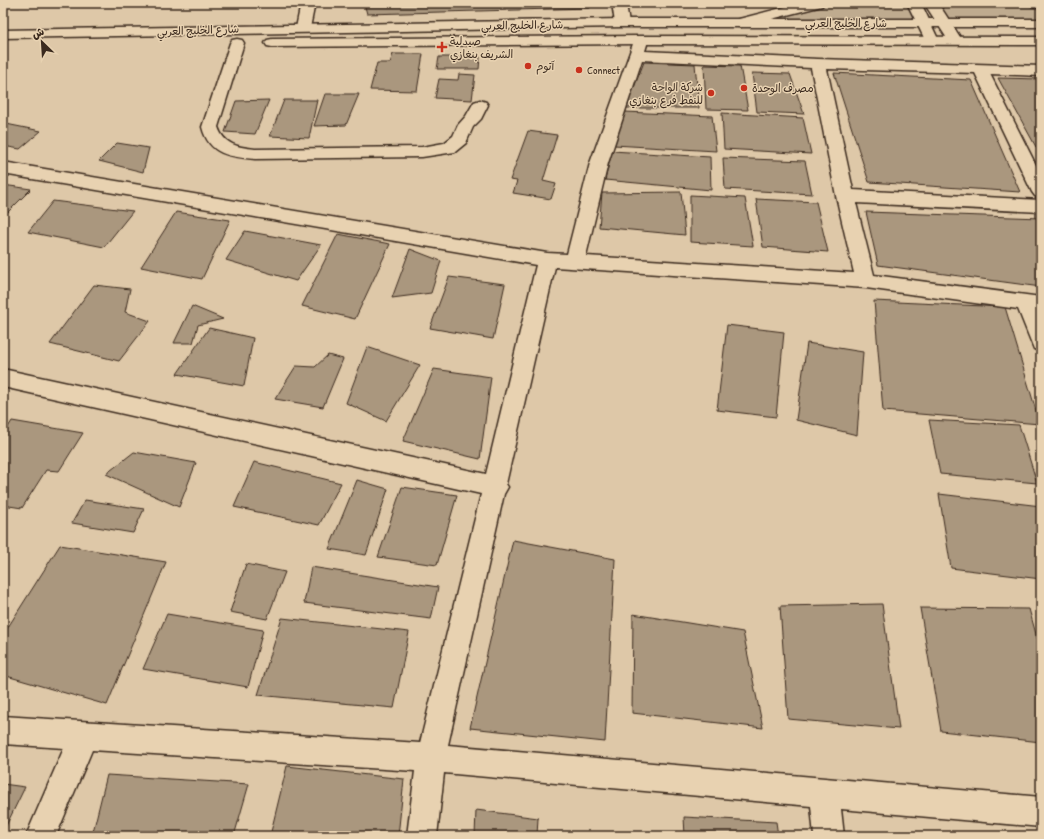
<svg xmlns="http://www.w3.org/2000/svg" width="1044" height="839" font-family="'Patrick Hand','Playpen Sans Arabic',sans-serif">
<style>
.green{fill:#bfab8f;stroke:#7d6a56}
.building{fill:#aa977e;stroke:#3b2a1e}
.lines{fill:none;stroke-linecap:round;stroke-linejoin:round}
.minor-casing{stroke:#3b2a1e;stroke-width:3}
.major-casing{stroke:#3b2a1e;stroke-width:3}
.highway-casing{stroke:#3b2a1e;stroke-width:3}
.minor{fill:#e8d2b1;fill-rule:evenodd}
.major{fill:#e8d2b1;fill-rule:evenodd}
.highway{fill:#e8d2b1;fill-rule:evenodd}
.poi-dot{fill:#c8321e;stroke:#e8d2b1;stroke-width:1.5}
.labels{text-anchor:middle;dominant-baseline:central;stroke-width:3;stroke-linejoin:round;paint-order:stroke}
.far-street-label{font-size:11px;fill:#3b2a1e;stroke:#e8d2b1}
.far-poi-label{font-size:11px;fill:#3b2a1e;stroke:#e8d2b1;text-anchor:start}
</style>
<rect width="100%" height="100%" fill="#dec8a8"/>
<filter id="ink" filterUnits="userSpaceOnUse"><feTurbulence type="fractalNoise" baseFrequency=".025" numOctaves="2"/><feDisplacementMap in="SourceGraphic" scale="8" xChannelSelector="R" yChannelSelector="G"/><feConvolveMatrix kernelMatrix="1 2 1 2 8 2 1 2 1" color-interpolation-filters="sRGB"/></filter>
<g filter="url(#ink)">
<g class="green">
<path d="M822,3H910L920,21L748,22Z"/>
<path d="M933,3H1036L1041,4V22L943,21Z"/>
</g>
<g class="building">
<path d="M364,3H590V8L367,14Z"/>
<path d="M393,54H423L417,91L370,90L377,63H390Z"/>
<path d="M439,57H480L479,69H437Z"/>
<path d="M644,62L695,64L699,108H626Z"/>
<path d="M704,65L740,66L748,110L706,109Z"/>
<path d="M752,73L790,74L804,114L757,112Z"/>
<path d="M834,73L971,80L1020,192L869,182Z"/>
<path d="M459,74L475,75L472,100L435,98L439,79L458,80Z"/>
<path d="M998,78L1041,79V156Z"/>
<path d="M325,94H359L346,125L314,126Z"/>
<path d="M269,100L255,134L225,132L236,101Z"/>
<path d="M284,100H317L309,138L270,136Z"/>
<path d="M625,112L712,116L716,151L614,145Z"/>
<path d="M722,113L803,118L811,154L724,149Z"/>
<path d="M3,123L11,125L41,131L20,149L3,146Z"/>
<path d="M528,131L557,135L543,181L556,184L551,199L513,193L517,181L510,180Z"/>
<path d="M117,143L149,148L143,172L99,161Z"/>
<path d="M612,151L710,157L711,190L605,180Z"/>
<path d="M723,158L805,161L812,194L725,189Z"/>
<path d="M3,185L31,189L3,217Z"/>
<path d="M681,192L685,235L599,227L602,193Z"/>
<path d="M690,195L745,198L753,246L690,242Z"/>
<path d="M756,199L816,202L828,252L763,247Z"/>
<path d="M53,201L133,211L104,247L28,232Z"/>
<path d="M176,212L230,220L202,279L141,267Z"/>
<path d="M866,212L1041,218V287L878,265Z"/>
<path d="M245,231L321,245L296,281L226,260Z"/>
<path d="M338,234L390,244L355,319L302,306Z"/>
<path d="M410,249L441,261L431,293L392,298Z"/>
<path d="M449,277L505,284L493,339L430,328Z"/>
<path d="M94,285L130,289L125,312L150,321L119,361L50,344Z"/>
<path d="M874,301L1005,307L1040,424L883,411Z"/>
<path d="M192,306L223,319L198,325L193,343H174Z"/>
<path d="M727,325L784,332L776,417L717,410Z"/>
<path d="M209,328L253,338L244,386L177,374Z"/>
<path d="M807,343L863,352L857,435L796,420Z"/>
<path d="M367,347L420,365L386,421L346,403Z"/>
<path d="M328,355L343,359L323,407L275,399L296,366L315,367Z"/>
<path d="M434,369L491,377L480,459L403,441Z"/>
<path d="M929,420L1019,425L1037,483L940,474Z"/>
<path d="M12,421L83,433L59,471L46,470L22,508L3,505V435Z"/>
<path d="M134,452L196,463L179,507L106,474Z"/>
<path d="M254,462L341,483L319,525L234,507Z"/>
<path d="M357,480L388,489L366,555L329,549Z"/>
<path d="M402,487L457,495L437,565L378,557Z"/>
<path d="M939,494L1041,506V579L951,568Z"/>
<path d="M85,500L144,509L133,533L72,523Z"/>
<path d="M513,540L615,559L605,742L470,728Z"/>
<path d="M60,545L166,562L107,705L3,675V635Z"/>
<path d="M246,564L285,572L267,619L230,612Z"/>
<path d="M311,567L438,587L431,619L304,603Z"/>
<path d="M882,604L899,729L788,719L780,606Z"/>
<path d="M920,608L1029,609L1041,652V742L941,731Z"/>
<path d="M167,614L263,630L248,687L143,669Z"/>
<path d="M633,614L743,632L763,728L632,713Z"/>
<path d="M282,618L409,632L394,708L258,695Z"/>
<path d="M287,766L404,779L398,836H270Z"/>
<path d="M107,775L249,784L234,836H92Z"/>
<path d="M3,784L25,787L3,832Z"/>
<path d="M476,810L538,818L537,836H475Z"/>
<path d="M684,817L776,822L778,836H685Z"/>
</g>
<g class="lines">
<defs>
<g id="minor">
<path d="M301,3H315L310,28L308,31H298L296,28Z"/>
<path d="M612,3H626L629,23L627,26H617L615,23Z"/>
<path d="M641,37L646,38L648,41L645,51L818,59L1041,66V76L990,74L1041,175V198L1035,196L1032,192L975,73L827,69L853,190L1041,200V212L856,203L874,275L1041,297V313L1039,312L1041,351L1034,349L1018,309L866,288L555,267L506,484L508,487L504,494L448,745L1041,797V827L841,809L844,836H814L811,806L444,773L437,836H407L415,771L92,750L56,836H26L64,748L3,744V716L420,743L481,494L3,387V369L486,474L536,265L3,174V162L547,253L567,254L590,163L634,41L636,38ZM642,60L811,68L836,196L854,273L586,256L608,163Z"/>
<path d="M237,39L242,40L244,43L218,127C224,145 238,147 255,149L422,147L444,143L453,136L458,125L466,116L474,102L480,100L486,102L488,105L481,119L473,127L466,143L455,152L422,157L255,159C230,157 209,155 202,127L230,43L232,40Z"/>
</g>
<g id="major">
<path d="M622,19H1041V27H622L3,38V30Z"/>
<path d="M641,36L1041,37V45L641,44L272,47L267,46L265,43L267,40L272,39Z"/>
</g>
<g id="highway">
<path d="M801,3H824L822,6L740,27L735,26L733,23L735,20Z"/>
<path d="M907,3H921L939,41L937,44H927Z"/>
<path d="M924,3H938L962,40L960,43H950Z"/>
<path d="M1030,3H1041V8L1032,6Z"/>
</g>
</defs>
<use href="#minor" class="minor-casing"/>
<use href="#major" class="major-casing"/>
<use href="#highway" class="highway-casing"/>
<use href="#minor" class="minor"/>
<use href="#major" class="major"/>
<use href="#highway" class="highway"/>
</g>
</g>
<g class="poi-dot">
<path d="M440 41h4v4h4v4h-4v4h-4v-4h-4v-4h4z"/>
<circle cx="528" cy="66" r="4"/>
<circle cx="579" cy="70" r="4"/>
<circle cx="744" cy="88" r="4"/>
<circle cx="711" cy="93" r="4"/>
</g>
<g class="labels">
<g class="far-street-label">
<text x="846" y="23">شارع الخليج العربي</text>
<text transform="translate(522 25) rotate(-1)">شارع الخليج العربي</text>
<text transform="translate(198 30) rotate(-2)">شارع الخليج العربي</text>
</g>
<g class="far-poi-label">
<text x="450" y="41">صيدلية<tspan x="450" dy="13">الشريف بنغازي</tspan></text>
<text x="536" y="66">آتوم</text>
<text x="587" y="70">Connect</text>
<text x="703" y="87" text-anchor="end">شركة الواحة<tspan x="703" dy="13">للنفط فرع بنغازي</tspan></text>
<text x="752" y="88">مصرف الوحدة</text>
</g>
</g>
<rect width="1044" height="839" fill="none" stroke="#e8d2b1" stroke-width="16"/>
<rect x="8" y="8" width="1028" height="823" fill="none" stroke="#3b2a1e" stroke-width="1.5" filter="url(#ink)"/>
<g transform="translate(42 42) rotate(335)" stroke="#e8d2b1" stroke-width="3" paint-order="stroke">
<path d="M0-3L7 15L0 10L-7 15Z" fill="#3b2a1e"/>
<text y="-6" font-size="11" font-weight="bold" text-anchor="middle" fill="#3b2a1e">ش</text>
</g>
</svg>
